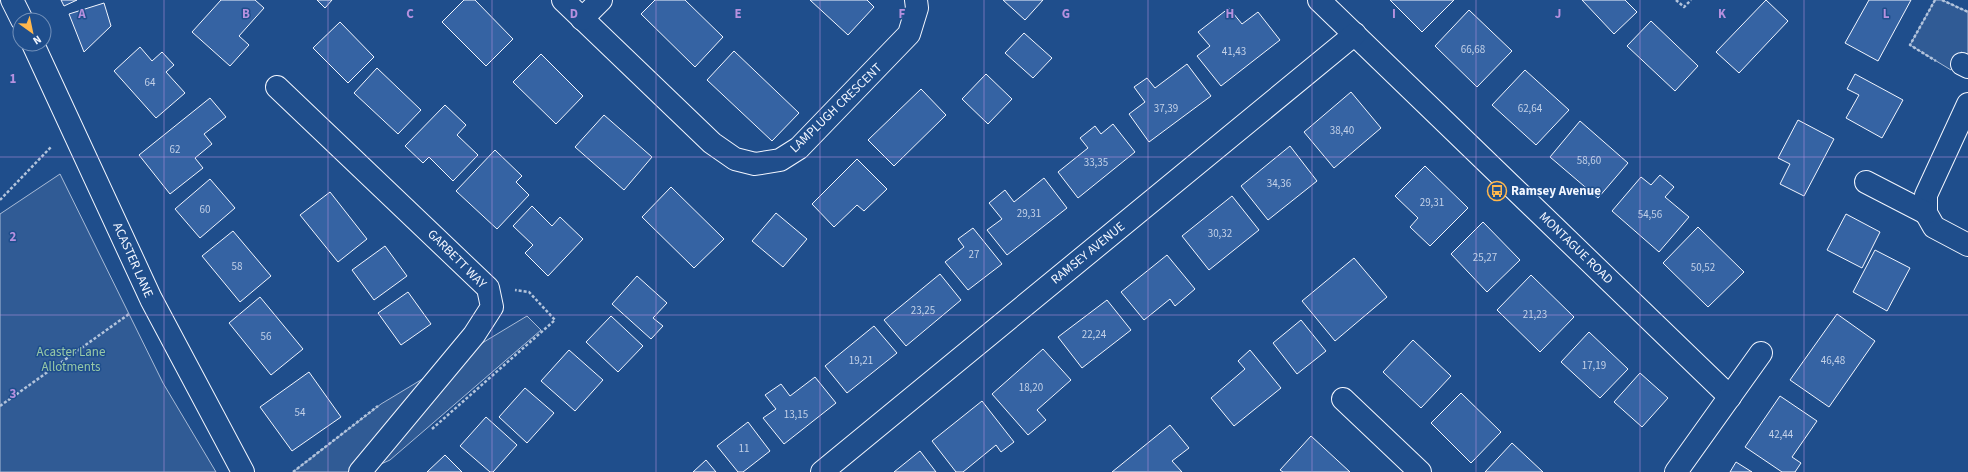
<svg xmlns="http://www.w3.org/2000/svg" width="1968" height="472" font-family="'Source Sans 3',sans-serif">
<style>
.built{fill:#305b95;stroke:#a8bbd7}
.building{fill:#3563a3;stroke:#f2f6ff}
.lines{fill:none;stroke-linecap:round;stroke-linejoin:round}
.street-casing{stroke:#f2f6ff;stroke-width:24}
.secondary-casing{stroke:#f2f6ff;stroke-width:24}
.path{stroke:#b3c4dc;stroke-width:2.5;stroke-dasharray:3 2;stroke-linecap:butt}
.street{stroke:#1f4e8c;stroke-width:22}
.secondary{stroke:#1f4e8c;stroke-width:22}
.grid{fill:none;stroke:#b691df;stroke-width:1;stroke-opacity:0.55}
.labels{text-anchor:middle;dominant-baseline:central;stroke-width:3;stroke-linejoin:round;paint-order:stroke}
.number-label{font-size:11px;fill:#c3d1e8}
.street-label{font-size:13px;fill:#f2f6ff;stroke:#1f4e8c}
.poi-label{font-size:13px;font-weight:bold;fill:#f2f6ff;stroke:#1f4e8c;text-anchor:start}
.park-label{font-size:13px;fill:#97c8a6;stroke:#1f4e8c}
.grid-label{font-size:13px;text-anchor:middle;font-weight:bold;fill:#b691df;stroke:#1f4e8c;stroke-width:3;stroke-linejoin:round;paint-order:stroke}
</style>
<rect width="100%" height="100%" fill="#1f4e8c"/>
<g class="built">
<path d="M1935,0H1942L1968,12V55L1961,52L1951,70L1910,45Z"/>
<path d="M60,174L163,383L216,472H0V214Z"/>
<path d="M527,316L541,330L390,460L363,472H293L381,404Z"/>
</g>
<g class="building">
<path d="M61,0H77L64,6Z"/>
<path d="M221,0H255L264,8L239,36L249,45L230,66L192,32Z"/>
<path d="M317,0H332L325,8Z"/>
<path d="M464,0H475L513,39L486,66L442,22Z"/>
<path d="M655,0H685L723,37L695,67L641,14Z"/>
<path d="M810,0H867L874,7L848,35Z"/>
<path d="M1003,0H1043L1025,20Z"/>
<path d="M1390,0H1454L1422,32Z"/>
<path d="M1582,0H1625L1637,12L1614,34Z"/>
<path d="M1766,0L1788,21L1739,73L1716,52Z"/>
<path d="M1869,0H1911L1878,61L1845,43Z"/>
<path d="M104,3L111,26L84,52L69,14Z"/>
<path d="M1229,8L1242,24L1258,12L1280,40L1221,86L1197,56L1210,46L1198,32Z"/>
<path d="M1469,10L1512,51L1477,87L1435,46Z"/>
<path d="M1651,21L1698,66L1675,91L1627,46Z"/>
<path d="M340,22L374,57L348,83L313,48Z"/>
<path d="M1024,33L1052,58L1033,78L1005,53Z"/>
<path d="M140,47L152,61L162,52L174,65L166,72L185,93L156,118L114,71Z"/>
<path d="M734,51L799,113L772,141L707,80Z"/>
<path d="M541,54L583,96L556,124L513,82Z"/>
<path d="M1187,64L1211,96L1149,142L1129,114L1145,102L1134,87L1147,78L1155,88Z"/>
<path d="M377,68L421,110L398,134L354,93Z"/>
<path d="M1525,70L1569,110L1536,145L1492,105Z"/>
<path d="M986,74L1012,99L988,124L962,99Z"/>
<path d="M1855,74L1903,100L1882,138L1846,118L1859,95L1847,89Z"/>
<path d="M921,89L946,115L894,166L868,140Z"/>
<path d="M1351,92L1381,128L1334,168L1304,132Z"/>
<path d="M210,98L226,117L204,134L212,144L195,158L203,168L170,194L139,155Z"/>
<path d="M445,105L466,125L457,135L478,155L453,181L429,157L423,163L405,146Z"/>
<path d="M604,115L652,157L624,190L575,147Z"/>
<path d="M1798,120L1834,139L1804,196L1780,184L1790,164L1778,158Z"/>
<path d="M1580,121L1628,163L1598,198L1550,157Z"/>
<path d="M1113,124L1135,152L1078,198L1058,172L1088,148L1080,138L1095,126L1101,134Z"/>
<path d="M1290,146L1317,181L1268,220L1241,186Z"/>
<path d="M495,150L522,176L516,182L529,195L497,229L456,191Z"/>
<path d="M857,159L887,189L864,211L857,205L834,227L812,204Z"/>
<path d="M1425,166L1468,208L1430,246L1410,227L1418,218L1395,196Z"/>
<path d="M1660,175L1674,187L1665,197L1689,217L1659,252L1612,211L1641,177L1651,185Z"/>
<path d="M1044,178L1067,208L1007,255L987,230L1002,219L989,203L1005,190L1014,202Z"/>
<path d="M210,179L235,208L200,238L175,209Z"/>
<path d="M671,187L724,239L694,268L642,217Z"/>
<path d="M330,192L367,239L338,262L300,215Z"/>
<path d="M1232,196L1259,230L1209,270L1182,236Z"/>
<path d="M532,206L552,226L560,217L583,239L548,276L525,253L533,245L513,226Z"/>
<path d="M776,213L807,239L783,267L752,241Z"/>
<path d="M1846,214L1880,232L1862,268L1827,250Z"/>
<path d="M1483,222L1520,260L1487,292L1451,254Z"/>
<path d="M1698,227L1744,272L1708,307L1663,263Z"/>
<path d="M973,228L1002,264L968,290L945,262L964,247L958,239Z"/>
<path d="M233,231L271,276L240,302L202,256Z"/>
<path d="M385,246L407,276L374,300L352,270Z"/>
<path d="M1875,250L1910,268L1887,311L1853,292Z"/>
<path d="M1167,255L1195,289L1175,306L1170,299L1144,320L1121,292Z"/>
<path d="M1354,258L1387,297L1335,341L1302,301Z"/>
<path d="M940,274L961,300L906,346L884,320Z"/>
<path d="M1531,275L1574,317L1540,352L1497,310Z"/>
<path d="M637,276L667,303L653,318L663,326L651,339L612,304Z"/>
<path d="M408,292L431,324L401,345L378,313Z"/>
<path d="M260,297L303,349L271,375L229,323Z"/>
<path d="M1107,300L1131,330L1082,368L1058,337Z"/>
<path d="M1837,314L1875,341L1829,407L1790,380Z"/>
<path d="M611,316L643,346L618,372L586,342Z"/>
<path d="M1301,320L1326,351L1297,374L1273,343Z"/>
<path d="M874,326L897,353L847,393L825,366Z"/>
<path d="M1589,332L1628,369L1600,398L1561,362Z"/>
<path d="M1413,340L1451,376L1421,408L1383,372Z"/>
<path d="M1043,349L1071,380L1037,410L1046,420L1028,435L992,394Z"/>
<path d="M569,350L603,380L575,411L541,381Z"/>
<path d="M1250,350L1281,388L1234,426L1211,398L1245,369L1238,361Z"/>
<path d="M309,372L341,417L292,451L260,407Z"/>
<path d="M1640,373L1668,398L1642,427L1614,402Z"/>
<path d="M815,377L836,403L784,444L763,418L776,409L765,395L781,384L790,396Z"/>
<path d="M525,388L554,413L527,443L499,417Z"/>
<path d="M1461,393L1501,432L1471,463L1431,423Z"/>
<path d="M1780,396L1817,421L1792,457L1801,463L1795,472H1782L1745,447Z"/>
<path d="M982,401L1014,442L1001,452L996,445L963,472H956L932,441Z"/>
<path d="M486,417L517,445L493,472H490L460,446Z"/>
<path d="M748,422L770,451L743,472H738L717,446Z"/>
<path d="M1170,425L1189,448L1172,461L1182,472H1112Z"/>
<path d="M1311,436L1350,472H1283L1280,470Z"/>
<path d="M1512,443L1543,472H1485Z"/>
<path d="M920,451L936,472H894Z"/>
<path d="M445,455L462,472H427Z"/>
<path d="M706,460L716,472H693Z"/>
<path d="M1736,462L1752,472H1730Z"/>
</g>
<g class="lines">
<defs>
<g id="street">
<path d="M563,0L712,143L735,159L755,164L780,160L799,148L909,34L917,8L916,0"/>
<path d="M1319,0L1730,397"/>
<path d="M582,19L601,0"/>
<path d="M1962,64L1968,67"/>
<path d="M277,87L488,288L492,307L474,335L360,472"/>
<path d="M1968,104L1926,195V213L1934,227L1968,245"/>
<path d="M1866,182L1926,213"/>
<path d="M1343,399L1420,472"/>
<path d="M822,472L1355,34"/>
<path d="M1676,472L1761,353"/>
</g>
<g id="secondary">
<path d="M12,0L22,20"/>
<path d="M33,44L151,299L243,472"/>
</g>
</defs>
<use href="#street" class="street-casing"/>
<use href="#secondary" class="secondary-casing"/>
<g class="path">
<path d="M1676,0L1684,7L1691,0"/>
<path d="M1935,0L1910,45L1936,61"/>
<path d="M1942,0L1968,12"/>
<path d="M0,200L51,147"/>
<path d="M0,406L129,314"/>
<path d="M432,429L555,320L529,292L515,290"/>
<path d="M293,472L378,406"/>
</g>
<use href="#street" class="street"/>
<use href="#secondary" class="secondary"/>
</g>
<path class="grid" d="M164,0V472M328,0V472M492,0V472M656,0V472M820,0V472M984,0V472M1148,0V472M1312,0V472M1476,0V472M1640,0V472M1804,0V472M0,157H1968M0,315H1968"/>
<defs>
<symbol id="bus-ring" viewBox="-11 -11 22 22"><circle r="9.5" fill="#1f4e8c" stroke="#ffb74d" stroke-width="1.5"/><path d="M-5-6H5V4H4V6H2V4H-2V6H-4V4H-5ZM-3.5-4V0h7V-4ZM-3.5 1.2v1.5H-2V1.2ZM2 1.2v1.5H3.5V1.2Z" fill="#ffb74d"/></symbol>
</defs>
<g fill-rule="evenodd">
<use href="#bus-ring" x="1486" y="180" width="22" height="22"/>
</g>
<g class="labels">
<g class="number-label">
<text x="1473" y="49">66,68</text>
<text x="1234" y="51">41,43</text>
<text x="150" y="82">64</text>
<text x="1166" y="108">37,39</text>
<text x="1530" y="108">62,64</text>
<text x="1342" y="130">38,40</text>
<text x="175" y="149">62</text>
<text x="1589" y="160">58,60</text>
<text x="1096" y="162">33,35</text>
<text x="1279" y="183">34,36</text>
<text x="1432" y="202">29,31</text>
<text x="205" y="209">60</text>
<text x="1029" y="213">29,31</text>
<text x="1650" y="214">54,56</text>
<text x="1220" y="233">30,32</text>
<text x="974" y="254">27</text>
<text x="1485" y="257">25,27</text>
<text x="237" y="266">58</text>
<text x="1703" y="267">50,52</text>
<text x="923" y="310">23,25</text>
<text x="1535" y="314">21,23</text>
<text x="1094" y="334">22,24</text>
<text x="266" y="336">56</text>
<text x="861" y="360">19,21</text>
<text x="1833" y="360">46,48</text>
<text x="1594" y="365">17,19</text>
<text x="1031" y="387">18,20</text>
<text x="300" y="412">54</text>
<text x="796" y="414">13,15</text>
<text x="1781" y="434">42,44</text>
<text x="744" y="448">11</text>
</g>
<g class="street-label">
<text transform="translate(836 108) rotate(-44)">LAMPLUGH CRESCENT</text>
<text transform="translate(1576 248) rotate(44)">MONTAGUE ROAD</text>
<text transform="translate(1088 253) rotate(-39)">RAMSEY AVENUE</text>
<text transform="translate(457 259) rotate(45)">GARBETT WAY</text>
<text transform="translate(133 260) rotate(66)">ACASTER LANE</text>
</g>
<g class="poi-label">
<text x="1511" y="191">Ramsey Avenue</text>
</g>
<g class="park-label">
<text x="71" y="352">Acaster Lane<tspan x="71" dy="15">Allotments</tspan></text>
</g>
</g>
<g class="grid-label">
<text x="82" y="18">A</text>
<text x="246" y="18">B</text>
<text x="410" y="18">C</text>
<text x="574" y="18">D</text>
<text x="738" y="18">E</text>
<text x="902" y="18">F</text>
<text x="1066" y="18">G</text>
<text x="1230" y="18">H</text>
<text x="1394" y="18">I</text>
<text x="1558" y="18">J</text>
<text x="1722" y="18">K</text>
<text x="1886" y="18">L</text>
<text x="13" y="83">1</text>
<text x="13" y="241">2</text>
<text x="13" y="398">3</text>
</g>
<g transform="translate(32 32) rotate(147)"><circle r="19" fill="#1f4e8c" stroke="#7391ba"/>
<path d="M0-3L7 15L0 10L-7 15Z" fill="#ffb74d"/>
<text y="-6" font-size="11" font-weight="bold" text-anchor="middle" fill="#f2f6ff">N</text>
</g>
</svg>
